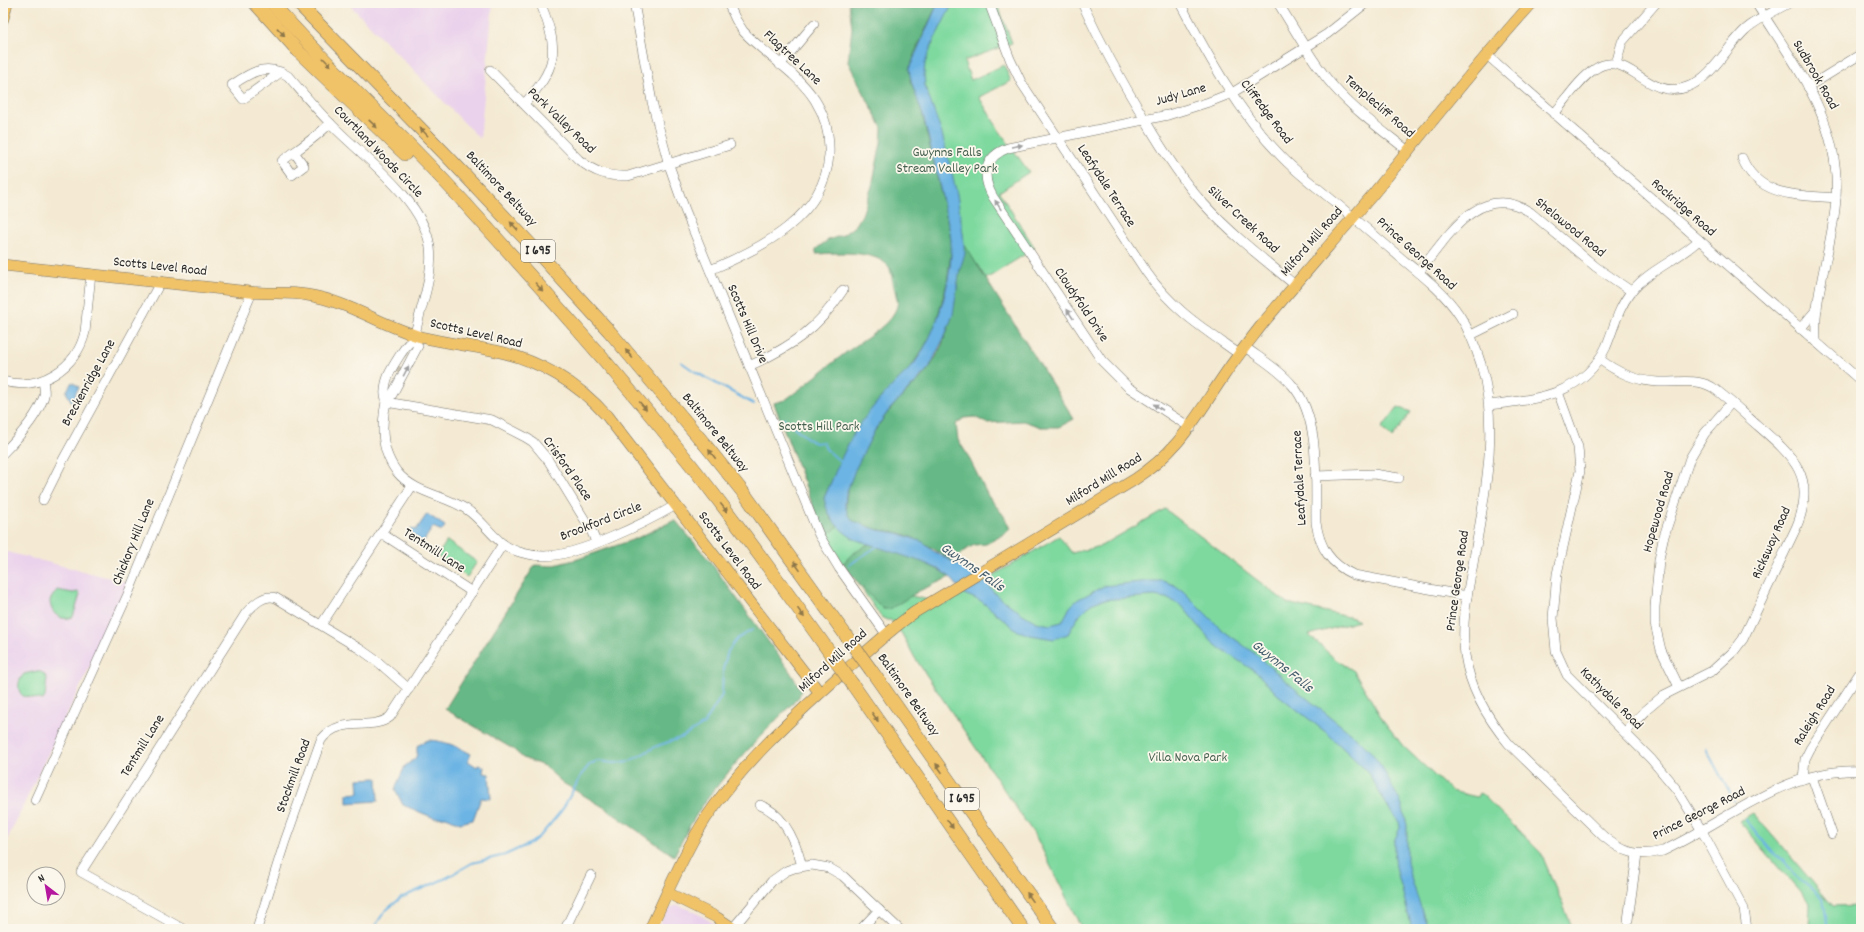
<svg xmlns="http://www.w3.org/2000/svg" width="1864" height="932" font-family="Dekko,sans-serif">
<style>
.built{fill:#ead1ec}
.green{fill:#7ed99f;stroke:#548265}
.forest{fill:#66b986;stroke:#487258}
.water{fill:#6cb4e4;stroke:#4c7088}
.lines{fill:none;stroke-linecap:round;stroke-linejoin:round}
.stream{stroke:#6cb4e4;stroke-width:2}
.minor-tunnel{stroke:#ccc4b1;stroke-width:9;stroke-dasharray:9 4.5;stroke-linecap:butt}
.minor-casing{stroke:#716e66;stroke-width:10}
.major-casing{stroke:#716e66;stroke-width:12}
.highway-casing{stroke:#716e66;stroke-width:14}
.minor{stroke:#fff;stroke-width:9}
.major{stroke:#f1c369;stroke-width:11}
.highway{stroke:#f1c369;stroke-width:13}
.highway-bridge-casing{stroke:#716e66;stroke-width:14;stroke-linecap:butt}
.highway-bridge{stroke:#f1c369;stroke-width:13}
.oneway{fill:#8e774a}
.oneway2{fill:#a0a0a0}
.labels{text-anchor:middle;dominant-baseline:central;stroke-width:3.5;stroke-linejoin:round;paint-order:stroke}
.shield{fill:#fbf7ec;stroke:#696865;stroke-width:1}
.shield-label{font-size:13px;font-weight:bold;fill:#2b2b2b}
.street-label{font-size:14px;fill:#2b2b2b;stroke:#fbf7ec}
.park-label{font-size:14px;fill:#445f4e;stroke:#fbf7ec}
.water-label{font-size:15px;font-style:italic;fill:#425b6c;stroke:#fbf7ec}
</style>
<rect width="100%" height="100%" fill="#fbf7ec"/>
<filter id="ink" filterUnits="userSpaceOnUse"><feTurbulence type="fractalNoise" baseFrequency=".025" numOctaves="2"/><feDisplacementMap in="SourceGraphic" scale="8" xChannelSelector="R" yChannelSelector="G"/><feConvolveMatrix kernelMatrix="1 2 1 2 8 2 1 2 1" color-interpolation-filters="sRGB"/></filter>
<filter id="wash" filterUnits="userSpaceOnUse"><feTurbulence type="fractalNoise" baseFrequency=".012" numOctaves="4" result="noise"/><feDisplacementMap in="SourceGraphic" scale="16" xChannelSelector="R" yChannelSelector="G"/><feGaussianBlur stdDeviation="0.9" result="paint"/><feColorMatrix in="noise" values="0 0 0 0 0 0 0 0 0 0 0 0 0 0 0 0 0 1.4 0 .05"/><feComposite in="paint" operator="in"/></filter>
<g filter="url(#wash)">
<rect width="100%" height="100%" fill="#f4ead3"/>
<g class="built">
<path d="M348,3H493L480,139Z"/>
<path d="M3,551L130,583L3,848Z"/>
<path d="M678,905L695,912L723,929H657L669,908Z"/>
</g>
<g class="green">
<path d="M874,3H997L1012,43L964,61L971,80L1004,65L1011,81L979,97L999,130L1029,172L999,192L1035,248L986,279L958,235L847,446L824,498C839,528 837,533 870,543L851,555L843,564L823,532L774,403L800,398L901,317L887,256L892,130Z"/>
<path d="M1398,407L1411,412L1392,438L1382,428Z"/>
<path d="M1165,509L1287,603L1353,618L1359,621L1309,635L1335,659L1354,671L1383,720L1403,746L1451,791L1477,797L1479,793L1483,795L1541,853L1573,929H1082L1036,837L915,658L902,634L891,620H887L881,617L858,583L945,604L1059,536L1072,553L1101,546Z"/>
<path d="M447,541L477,562L467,577L437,556Z"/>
<path d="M57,590L73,593L78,592L80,594L73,617C60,622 50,613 50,600Z"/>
<path d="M37,671L43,673L47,678L45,697L43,700L23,696C16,690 18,680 24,674Z"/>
<path d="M1753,813L1833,906L1861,905V929H1809L1810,903L1739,821Z"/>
</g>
<g class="forest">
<path d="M849,3H938L914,54L910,81L916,92L923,117L950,232L952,246L947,283L935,327L925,346L911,367L879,400L855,431L824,498L831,519L838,526C833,532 830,533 823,532L774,403L785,400C807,385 827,366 848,351C862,341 889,326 896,309C900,299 897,287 894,276C886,248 839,253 816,254V249L828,240L843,235L856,225L862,215L872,186L881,143L882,128L848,62L852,28Z"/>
<path d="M964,244L1074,419L1059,427H1041L1023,421L986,423L975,417L964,418L956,424L958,440L967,454L988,496L1004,516L1010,529L1003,535L986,544L974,545L962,552L955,562C936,551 919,538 899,533C886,530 862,530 852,521C830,499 874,428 890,410C902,395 918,383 929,368C949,340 954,307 959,274C961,263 965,255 964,244Z"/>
<path d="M675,520L709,560L789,670L801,690L799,697C763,733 727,770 698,812C689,826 682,841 674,856L605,808L563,783L544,766L523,758L513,749L445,709L535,565L551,566L578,559L635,539Z"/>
<path d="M870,543C897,553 926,560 950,577L919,591L890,609H883L858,583L843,564L851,555Z"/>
</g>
<g class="water">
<path d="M938,3H953L934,40L925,63L924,74L925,86L942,134L957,194L963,233L965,254L960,269L953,315L944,338L929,368L890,409L876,428L855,470L846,494L845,505L848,514L853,521L878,530L898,533L923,542L932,550L985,580L995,594L1021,613L1036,622L1050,625L1062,622L1070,607L1077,600L1104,586L1149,581H1163L1174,585L1183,591L1221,629L1258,656L1294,688L1358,739L1372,753L1383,769L1402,805L1407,825V861L1409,872L1428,929H1412L1396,867L1394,851V841L1400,828L1399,822L1391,812L1367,771L1328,734L1277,694L1256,672L1222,650L1212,642L1182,606L1166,598L1154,596L1101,600L1091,604L1078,617L1068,634L1054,639L1030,635L1018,631L981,601L964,594L950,577L938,569L922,562L854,539C838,529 827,517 824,498C834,476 843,451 856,430C867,413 881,397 895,383C900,377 907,372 912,366C937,336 956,271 950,232C941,194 933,156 924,119C919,102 911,86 909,69Z"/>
<path d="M72,382L79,387L75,394L79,401L73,404L66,392Z"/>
<path d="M427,514L445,526L442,531L433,527L423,542L409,532L411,528L416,530Z"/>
<path d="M428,740C445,741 457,746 471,754L468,761L477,767L478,765L484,767L483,773L489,774L491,799L481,798L473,820L460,823L446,817L434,818L403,805L395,789L405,766L415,759L417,754V746Z"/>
<path d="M377,778L378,801L347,803V794L359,793L358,779Z"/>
</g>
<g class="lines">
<g class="stream">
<path d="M681,362L697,373L754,404"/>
<path d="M784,419L811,441L815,443L823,442L826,449L842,463"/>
<path d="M849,565L879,545"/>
<path d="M1706,749L1734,801"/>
<path d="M1746,820L1773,853L1785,862L1796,877L1820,895L1823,898L1828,929"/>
<path d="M373,929L385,911L401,898L446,878L472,863L505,855L531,843L542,834L562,810L582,774L590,764L598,761L614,763L630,761L657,746L683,737L704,724L722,695L723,669L728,651L737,639L752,630"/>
</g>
</g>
</g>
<g filter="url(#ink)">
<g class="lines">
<path class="minor-tunnel" d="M396,372L399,366"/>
<defs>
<g id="minor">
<path d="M634,3L652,102L669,165L685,210L819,535L839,568L886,634"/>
<path d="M989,3L1010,59L1021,82L1147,273C1172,309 1204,329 1239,354"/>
<path d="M1082,3C1101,44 1122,82 1145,120C1162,149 1180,178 1202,202C1230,233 1263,259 1295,285"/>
<path d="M1180,3C1208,56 1239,113 1281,156C1296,172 1314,185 1331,199C1354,218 1378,238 1401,258C1423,276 1445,293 1460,316C1470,331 1476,348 1481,364C1500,431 1484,498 1473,564C1467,594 1461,624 1465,655C1470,689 1487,718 1509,744L1603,836C1623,853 1638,857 1663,851C1727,821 1787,767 1861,771"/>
<path d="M1278,3C1296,31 1312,62 1334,87C1355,111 1383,131 1408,151"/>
<path d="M1756,3C1795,66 1841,120 1836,198C1834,235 1821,272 1817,309C1815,319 1816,331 1816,342"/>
<path d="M1487,55L1861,381"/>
<path d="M1616,64L1622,42L1656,3"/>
<path d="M780,65L814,24"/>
<path d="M490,70L579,160C594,172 608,177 628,176L730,145"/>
<path d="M281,72C261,65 249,74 232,85L243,99L281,72L288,76C302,92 316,109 331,124C363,157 424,200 430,247C434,279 419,309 414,340L418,346L392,395L387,399"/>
<path d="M1808,87L1861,54"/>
<path d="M524,104C556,69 560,52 542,7"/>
<path d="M1554,114C1566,100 1580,78 1595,69C1627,47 1647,102 1687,87C1712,78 1726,48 1745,30C1757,19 1775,11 1789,3"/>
<path d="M294,152L304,166L292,175L282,161C298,149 316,138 330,123"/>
<path d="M1742,158C1758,198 1800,195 1836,198"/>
<path d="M710,270C760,249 825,217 829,155C830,135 825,116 815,100C797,72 765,55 743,31L736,20L728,3"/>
<path d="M1419,272C1447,238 1479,180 1530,212L1596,267L1631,291"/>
<path d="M1800,329L1817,309"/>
<path d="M1471,335L1513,314"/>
<path d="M414,340C407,342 404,350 400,355C393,366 385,378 385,391C384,394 386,397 386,400C386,405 384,410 384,415C381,436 384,455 397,472C414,493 444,495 466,509C480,518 490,534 503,544C514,552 531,556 544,556C579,556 645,523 676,505"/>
<path d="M1245,347C1261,359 1280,370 1293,386C1321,419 1315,481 1316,523C1320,548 1330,564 1354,575L1467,596"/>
<path d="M1599,359C1617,372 1635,381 1658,382C1677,383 1695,378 1712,387C1728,398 1742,412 1757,425C1793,456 1818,477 1796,528L1743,639L1734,651L1712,671L1664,695L1645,711L1625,732"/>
<path d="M749,366C791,347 818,329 843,290"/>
<path d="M3,381C39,392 77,368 85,332L91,274"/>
<path d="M1558,392L1578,447L1580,471L1557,574L1553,618L1556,651L1567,675L1651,759L1677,790L1702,831L1744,909L1747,929"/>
<path d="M386,402L492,420L525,437L533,442L548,460L591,530L596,542"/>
<path d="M1489,405C1536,399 1583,396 1606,347C1614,328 1618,308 1631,292C1650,269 1678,260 1699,240"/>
<path d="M1191,428L1128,387L1102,361L993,197C981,176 984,157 1008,148L1168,115L1209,102L1232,93L1327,34L1366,3"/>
<path d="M3,453C17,439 38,416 44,396C45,391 44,386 43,381"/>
<path d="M1315,476L1374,474L1399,478"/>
<path d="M43,500L63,460L161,281"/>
<path d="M381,533L472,592"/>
<path d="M321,625L412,486"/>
<path d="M1679,687L1661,650L1655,624V607L1659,560L1663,539L1690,458L1705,433L1731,403"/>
<path d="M1812,777L1832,834"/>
<path d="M1803,779L1805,759L1810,749L1861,671"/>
<path d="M35,800L128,594L252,292"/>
<path d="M760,805C784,814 796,843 802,866"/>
<path d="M1628,920L1637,854"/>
<path d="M733,928L772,881L786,871L794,868L812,865L829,868L843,876L899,929"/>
<path d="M183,929L81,872L246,613C254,604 264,594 276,598L360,649L377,661L409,689"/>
<path d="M257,929L285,841L321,740C341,714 371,732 390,717L503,544"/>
<path d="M565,929L591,875"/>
<path d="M861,929L879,910"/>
</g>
<g id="major">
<path d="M3,19L7,3"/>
<path d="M3,265C85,274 168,283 250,292C269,294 289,292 307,295C348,301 382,326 421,337C446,343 471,346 496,351C539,360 578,383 607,416L820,693"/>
<path d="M668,893L716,917L734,929"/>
<path d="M650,929C668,892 684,852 706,818C742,764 790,720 838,677C863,655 887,632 915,612L1134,480C1180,450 1195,418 1225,374C1237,356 1251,339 1264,322C1300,278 1338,236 1374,193C1426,129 1477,64 1532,3"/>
</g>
<g id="highway">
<path d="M255,3L300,53L405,154"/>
<path d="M272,3C332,72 401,133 462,200C539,285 616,371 687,460C739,525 787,592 835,660"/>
<path d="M298,3L449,158L530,244L610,332L707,447L746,496L852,644"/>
<path d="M871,670L1053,929"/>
<path d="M853,685L1023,929"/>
</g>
</defs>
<use href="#minor" class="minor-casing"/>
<use href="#major" class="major-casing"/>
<use href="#highway" class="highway-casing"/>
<use href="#minor" class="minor"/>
<use href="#major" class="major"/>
<use href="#highway" class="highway"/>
<defs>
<g id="highway-bridge">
<path d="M852,644L871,670"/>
<path d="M835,660L853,685"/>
</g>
</defs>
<use href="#highway-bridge" class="highway-bridge-casing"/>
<use href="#highway-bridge" class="highway-bridge"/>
</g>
<defs><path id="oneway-solid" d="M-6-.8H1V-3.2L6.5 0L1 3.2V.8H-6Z"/></defs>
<g class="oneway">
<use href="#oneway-solid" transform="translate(281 32) rotate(47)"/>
<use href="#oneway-solid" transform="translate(327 62) rotate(45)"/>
<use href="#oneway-solid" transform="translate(373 124) rotate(44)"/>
<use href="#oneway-solid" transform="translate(424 132) rotate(-134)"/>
<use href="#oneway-solid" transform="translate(514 226) rotate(-133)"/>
<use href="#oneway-solid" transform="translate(539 287) rotate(48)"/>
<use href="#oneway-solid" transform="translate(629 354) rotate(-130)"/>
<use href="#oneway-solid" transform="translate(643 406) rotate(50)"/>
<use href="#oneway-solid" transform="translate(712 454) rotate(-128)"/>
<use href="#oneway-solid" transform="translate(724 508) rotate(52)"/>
<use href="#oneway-solid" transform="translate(797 566) rotate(-125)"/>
<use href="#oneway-solid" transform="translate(801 613) rotate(54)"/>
<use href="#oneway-solid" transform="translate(875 717) rotate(55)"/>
<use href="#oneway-solid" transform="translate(939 768) rotate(-125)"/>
<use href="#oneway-solid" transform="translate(950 824) rotate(55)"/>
<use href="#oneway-solid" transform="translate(1030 897) rotate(-125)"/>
</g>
<g class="oneway2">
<use href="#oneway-solid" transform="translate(1017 146) rotate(-11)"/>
<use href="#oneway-solid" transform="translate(998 205) rotate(-123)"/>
<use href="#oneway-solid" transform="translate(1070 314) rotate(-124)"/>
<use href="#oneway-solid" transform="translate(406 371) rotate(-62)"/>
<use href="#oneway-solid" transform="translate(1158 407) rotate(-147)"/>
</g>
</g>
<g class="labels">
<g class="shield">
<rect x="521" y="240" width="34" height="22" rx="3"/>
<rect x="945" y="788" width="34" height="22" rx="3"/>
</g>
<g class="shield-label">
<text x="538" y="251">I 695</text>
<text x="962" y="799">I 695</text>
</g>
<g class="street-label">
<text transform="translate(792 58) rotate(43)">Flagtree Lane</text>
<text transform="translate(1815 75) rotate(60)">Sudbrook Road</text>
<text transform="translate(1181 95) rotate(-16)">Judy Lane</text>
<text transform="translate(1379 107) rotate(41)">Templecliff Road</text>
<text transform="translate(1266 112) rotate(53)">Cliffedge Road</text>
<text transform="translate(561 121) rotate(44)">Park Valley Road</text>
<text transform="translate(378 152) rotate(46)">Courtland Woods Circle</text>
<text transform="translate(1106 186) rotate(57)">Leafydale Terrace</text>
<text transform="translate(501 189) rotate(47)">Baltimore Beltway</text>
<text transform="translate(1683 208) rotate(41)">Rockridge Road</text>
<text transform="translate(1243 220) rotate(43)">Silver Creek Road</text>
<text transform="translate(1570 228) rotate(39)">Shelowood Road</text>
<text transform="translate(1312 242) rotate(-49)">Milford Mill Road</text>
<text transform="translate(1416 254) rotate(42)">Prince George Road</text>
<text transform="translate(160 267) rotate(6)">Scotts Level Road</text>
<text transform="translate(1081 305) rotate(56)">Cloudyfold Drive</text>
<text transform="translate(747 324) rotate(67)">Scotts Hill Drive</text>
<text transform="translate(476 334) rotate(13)">Scotts Level Road</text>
<text transform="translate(89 383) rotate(-61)">Breckenridge Lane</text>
<text transform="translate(715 433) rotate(51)">Baltimore Beltway</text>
<text transform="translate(567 469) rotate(55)">Crisford Place</text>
<text transform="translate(1300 478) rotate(-93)">Leafydale Terrace</text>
<text transform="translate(1104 480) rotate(-32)">Milford Mill Road</text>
<text transform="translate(1659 512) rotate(-74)">Hopewood Road</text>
<text transform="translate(601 522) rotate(-21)">Brookford Circle</text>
<text transform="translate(134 542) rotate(-68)">Chickory Hill Lane</text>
<text transform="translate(1772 543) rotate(-66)">Ricksway Road</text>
<text transform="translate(434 551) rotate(33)">Tentmill Lane</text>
<text transform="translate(729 551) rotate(53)">Scotts Level Road</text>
<text transform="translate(1458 581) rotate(-82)">Prince George Road</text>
<text transform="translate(833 661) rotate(-42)">Milford Mill Road</text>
<text transform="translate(908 695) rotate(55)">Baltimore Beltway</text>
<text transform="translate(1611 699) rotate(45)">Kathydale Road</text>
<text transform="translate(1815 716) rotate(-58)">Raleigh Road</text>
<text transform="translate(143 746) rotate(-58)">Tentmill Lane</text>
<text transform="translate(294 776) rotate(-70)">Stockmill Road</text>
<text transform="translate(1699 814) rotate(-27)">Prince George Road</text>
</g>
<g class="park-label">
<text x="947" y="153">Gwynns Falls<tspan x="947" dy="16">Stream Valley Park</tspan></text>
<text x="819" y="427">Scotts Hill Park</text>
<text x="1188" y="758">Villa Nova Park</text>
</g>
<g class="water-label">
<text transform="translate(972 568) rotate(35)">Gwynns Falls</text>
<text transform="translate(1282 667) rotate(39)">Gwynns Falls</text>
</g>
</g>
<rect width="1864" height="932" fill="none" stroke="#fbf7ec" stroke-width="16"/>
<g transform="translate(46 886) rotate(329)"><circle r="19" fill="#fbf7ec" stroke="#a8a59f"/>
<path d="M0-3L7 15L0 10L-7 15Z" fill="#b5179e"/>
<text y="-6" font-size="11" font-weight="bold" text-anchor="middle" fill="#2b2b2b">N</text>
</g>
</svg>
